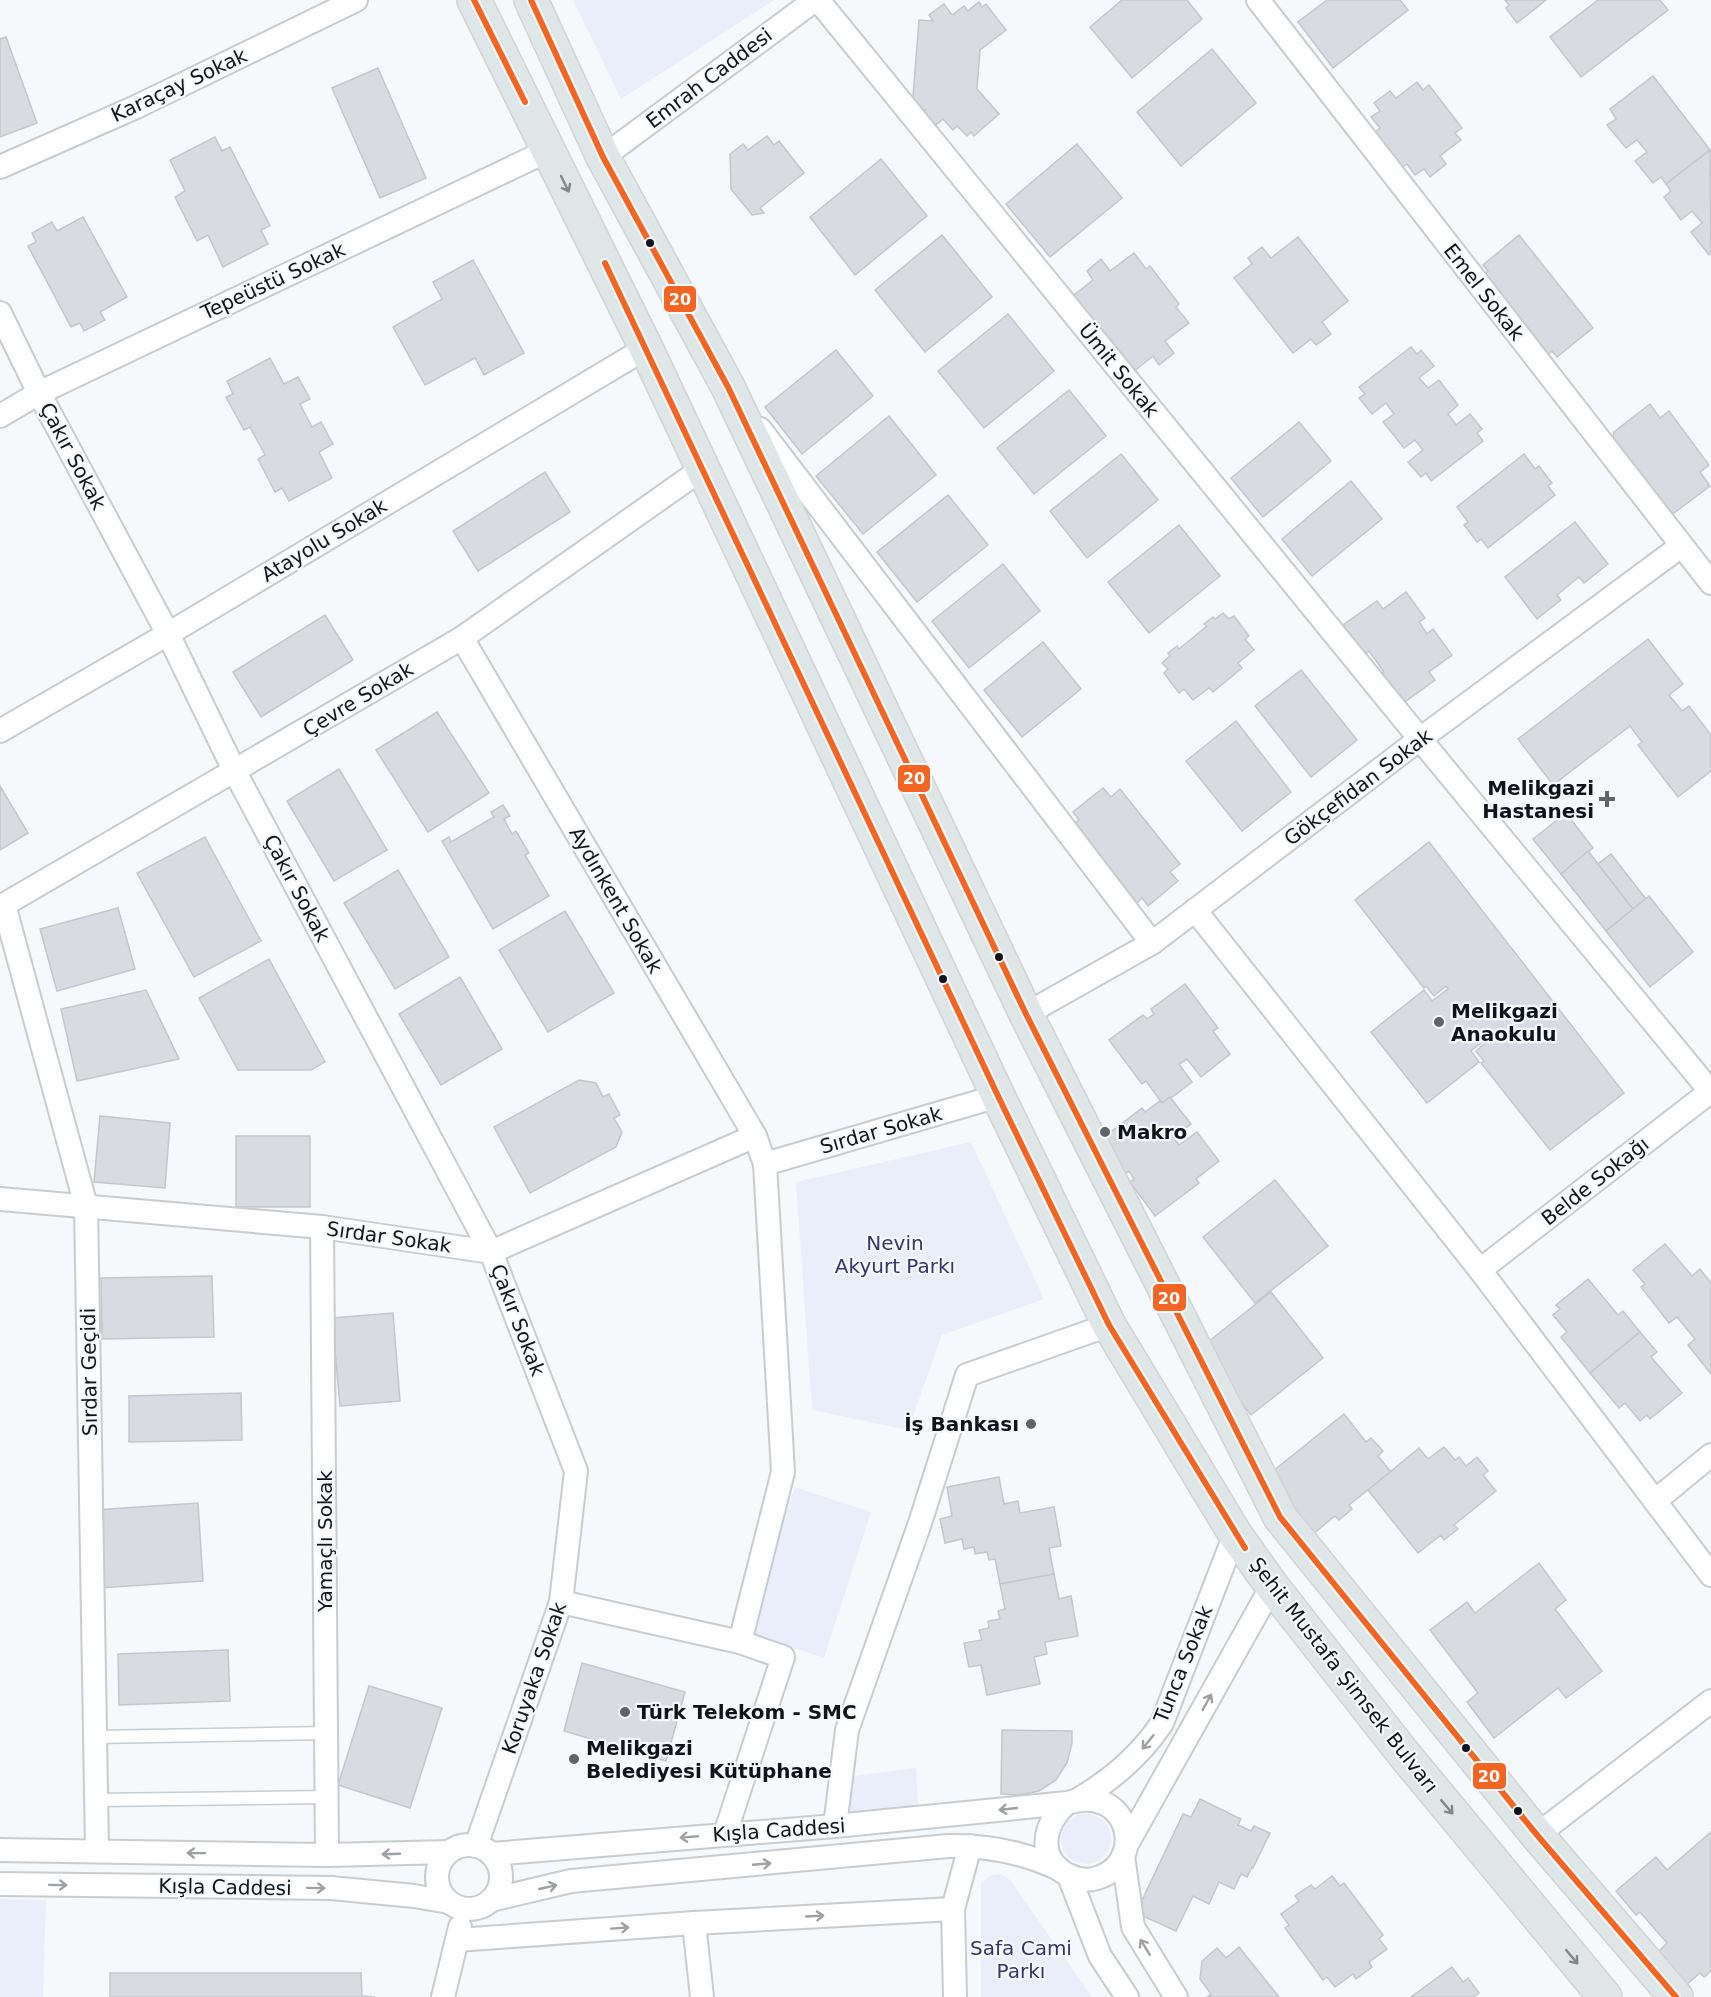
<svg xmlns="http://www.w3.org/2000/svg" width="1711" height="1997" font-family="'DejaVu Sans',sans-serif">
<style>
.green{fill:#eaeefa}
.building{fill:#d8dbe0;stroke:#c3c7cb;stroke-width:1.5}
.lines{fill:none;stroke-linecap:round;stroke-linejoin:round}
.service-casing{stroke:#c7ccd0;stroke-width:15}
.minor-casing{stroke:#c7ccd0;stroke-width:26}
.primary-casing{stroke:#d0d2d4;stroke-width:36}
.service{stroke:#fefefe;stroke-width:12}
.minor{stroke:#fefefe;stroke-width:22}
.primary{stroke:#dfe6e8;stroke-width:33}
.bus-1-casing{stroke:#f5f9fc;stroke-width:10}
.bus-1{stroke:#f26522;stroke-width:6}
.oneway{stroke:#81888b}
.oneway2{stroke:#9ea0a2}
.bus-dot{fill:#0e1419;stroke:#f5f9fc;stroke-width:2}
.poi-dot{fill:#5f6468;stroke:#f5f9fc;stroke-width:2}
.labels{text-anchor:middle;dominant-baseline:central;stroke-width:4.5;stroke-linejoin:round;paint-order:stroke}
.street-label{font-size:20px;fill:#0e1419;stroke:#f5f9fc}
.poi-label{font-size:20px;font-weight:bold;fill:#0e1419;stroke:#f5f9fc;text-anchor:start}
.park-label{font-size:20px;fill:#31366e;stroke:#f5f9fc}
.line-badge{stroke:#f5f9fc;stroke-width:2}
.badge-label{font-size:16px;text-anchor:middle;font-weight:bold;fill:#fff}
</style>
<rect width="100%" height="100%" fill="#f6f9fb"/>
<g class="green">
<path d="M573,0H773V1L621,99Z"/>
<path d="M971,1142L1044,1299L942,1335L908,1430L812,1410L796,1182Z"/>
<path d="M795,1487L871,1512L824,1658L747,1633Z"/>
<path d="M916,1768L919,1813L838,1822V1778Z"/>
<circle cx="1086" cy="1839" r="25"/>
<path d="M998,1874L1005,1876L1011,1881L1092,1997H981V1883L992,1875Z"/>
<path d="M0,1899L46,1900L43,1997H0Z"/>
</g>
<g class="building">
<path d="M1122,0H1187L1202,19L1132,78L1090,27Z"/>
<path d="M1327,0H1400L1408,10L1333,68L1298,22Z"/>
<path d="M1505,0H1546L1517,23L1506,8L1509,5Z"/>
<path d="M1598,0H1660L1668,10L1581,77L1550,37Z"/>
<path d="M979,2L982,7L986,4L1006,30L980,50L977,89L999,114L974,136L971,132L967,136L957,126L953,130L943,119L932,128L920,115L925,110L912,109L919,20L933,21L929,15L944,4L952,15L964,6L968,11Z"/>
<path d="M6,37L37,123L0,137V39Z"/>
<path d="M1212,49L1256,103L1181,166L1137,112Z"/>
<path d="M378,68L426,178L380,198L332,88Z"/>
<path d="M1653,76L1710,150L1666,184L1661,177L1653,183L1635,161L1647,152L1637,140L1626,148L1607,125L1616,119L1610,109Z"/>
<path d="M1417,82L1423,90L1429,85L1462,128L1455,133L1461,140L1440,156L1446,164L1430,177L1424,169L1415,175L1407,164L1396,172L1369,137L1380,128L1371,117L1380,111L1374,103L1390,91L1396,98Z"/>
<path d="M767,136L774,145L779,141L804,173L760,208L764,213L752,215L731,189L730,154L743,144L748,150Z"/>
<path d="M215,137L222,151L230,147L270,226L261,230L268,244L223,267L208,235L197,241L175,197L185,191L170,160Z"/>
<path d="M1077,144L1122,198L1050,257L1006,204Z"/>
<path d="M1710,150L1711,254L1709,255L1691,232L1702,223L1692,211L1681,220L1664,197L1671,191L1666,184Z"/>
<path d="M881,159L927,216L855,275L810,217Z"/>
<path d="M83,217L127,297L100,312L105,320L84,331L80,323L71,327L28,246L36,242L32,233L52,222L57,231Z"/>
<path d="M942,235L992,297L925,352L875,290Z"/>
<path d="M1519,235L1593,328L1557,357L1552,351L1544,358L1531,342L1536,338L1498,290L1492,294L1479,278L1488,271L1483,265Z"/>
<path d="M1298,237L1348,301L1322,322L1331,334L1316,345L1311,339L1293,353L1234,278L1252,264L1248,258L1262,247L1271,258Z"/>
<path d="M1134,253L1146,269L1150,266L1179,304L1176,307L1189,323L1165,341L1174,353L1159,365L1153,356L1133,372L1074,295L1093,280L1087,271L1101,259L1110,271Z"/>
<path d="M473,260L524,353L484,375L475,358L425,385L393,327L442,299L433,282Z"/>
<path d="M1008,314L1054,371L984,428L938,371Z"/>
<path d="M1411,347L1417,354L1421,350L1434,366L1419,378L1428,388L1439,380L1458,405L1448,414L1456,425L1470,414L1482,429L1477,433L1483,441L1431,481L1426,473L1421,477L1408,462L1423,450L1415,440L1404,448L1383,422L1394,414L1386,403L1372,414L1359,398L1365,394L1359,387Z"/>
<path d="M836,350L873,396L802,454L765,407Z"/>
<path d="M270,358L284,384L298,377L310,399L300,404L312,427L321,422L333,444L319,452L332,478L289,501L282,488L275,492L258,459L265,455L250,427L244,430L226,397L233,394L227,381Z"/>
<path d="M1069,390L1106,436L1034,494L997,448Z"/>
<path d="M1650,404L1660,418L1669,411L1709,465L1700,472L1710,486L1674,513L1661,512L1611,445L1614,432Z"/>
<path d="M889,416L936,475L863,534L816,476Z"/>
<path d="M1299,422L1331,461L1263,517L1231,478Z"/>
<path d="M1121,454L1158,500L1087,558L1050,511Z"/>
<path d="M1524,454L1535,469L1539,466L1552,483L1548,486L1555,495L1488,548L1481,539L1477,542L1464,525L1468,522L1457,507Z"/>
<path d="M545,472L570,512L478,571L453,531Z"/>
<path d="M1351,481L1382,519L1312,576L1282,539Z"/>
<path d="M948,495L988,545L917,602L877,552Z"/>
<path d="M1575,522L1608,564L1584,583L1579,577L1557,595L1561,600L1537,619L1505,577Z"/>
<path d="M1179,525L1220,576L1149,633L1108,582Z"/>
<path d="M1003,564L1040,611L969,668L932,621Z"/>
<path d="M1406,592L1425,618L1419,622L1427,634L1433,629L1452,655L1429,672L1435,680L1402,704L1377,676L1384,672L1369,651L1363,656L1347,634L1344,624L1377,601L1383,609Z"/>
<path d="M1223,613L1229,619L1234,616L1249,636L1245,639L1254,650L1238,663L1242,668L1213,692L1209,688L1193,700L1184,689L1179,693L1164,673L1168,669L1162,663L1170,656L1168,653L1177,646L1179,649L1207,626L1204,624L1213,617L1215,619Z"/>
<path d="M325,615L353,660L261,717L233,672Z"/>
<path d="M1648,639L1683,684L1669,695L1682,711L1689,706L1711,735V771L1678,797L1638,745L1642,742L1630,726L1553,785L1518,739Z"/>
<path d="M1043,642L1081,689L1022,737L984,690Z"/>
<path d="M1301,670L1357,740L1311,777L1255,706Z"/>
<path d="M437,712L489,793L428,832L376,750Z"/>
<path d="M1236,721L1291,792L1242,831L1186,761Z"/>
<path d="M339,769L387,850L334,881L287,801Z"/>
<path d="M0,786L28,833L0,850Z"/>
<path d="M1103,788L1111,797L1120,789L1180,864L1170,872L1178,881L1148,906L1142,898L1136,904L1072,825L1079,820L1073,812Z"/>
<path d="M503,805L510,816L504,819L512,834L516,831L529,853L525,855L549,896L493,929L442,841L449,837L451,842L494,817L491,812Z"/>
<path d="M1566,813L1593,848L1561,874L1533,839Z"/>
<path d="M205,837L261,941L194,977L137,873Z"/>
<path d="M1429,842L1624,1093L1550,1150L1481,1063L1484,1061L1476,1051L1488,1041L1486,1039L1471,1051L1479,1062L1427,1103L1371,1032L1424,990L1432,1001L1448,989L1446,986L1434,996L1426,986L1424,988L1355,900Z"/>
<path d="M1588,851L1633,909L1606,931L1561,874Z"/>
<path d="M1611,854L1646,899L1633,909L1598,864Z"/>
<path d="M398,870L449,957L395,989L344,903Z"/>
<path d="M1649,896L1693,952L1650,987L1606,931Z"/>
<path d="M118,908L135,969L57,991L40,929Z"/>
<path d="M565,911L614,993L548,1032L499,950Z"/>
<path d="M269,959L325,1062L311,1070H238L199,998Z"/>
<path d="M460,977L502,1049L441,1085L399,1014Z"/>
<path d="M1185,984L1218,1028L1213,1031L1230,1054L1201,1077L1187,1059L1179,1064L1192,1082L1171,1098L1170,1097L1162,1103L1146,1081L1142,1084L1109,1040L1143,1015L1147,1019L1154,1014L1151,1009Z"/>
<path d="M146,990L179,1059L77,1081L61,1009Z"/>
<path d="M579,1080L596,1083L603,1097L609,1094L620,1115L614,1118L622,1132L616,1147L530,1193L494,1127Z"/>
<path d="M1170,1097L1191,1124L1173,1137L1179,1145L1197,1132L1219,1161L1196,1179L1199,1183L1155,1216L1130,1182L1134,1179L1129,1171L1124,1175L1099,1141L1142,1108L1145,1112L1160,1101L1162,1103Z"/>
<path d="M100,1116L170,1123L165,1188L94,1182Z"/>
<rect x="236" y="1136" width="74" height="71"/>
<path d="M1275,1180L1328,1246L1255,1303L1203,1237Z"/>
<path d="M1665,1244L1692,1276L1700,1269L1711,1283V1374L1688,1345L1695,1339L1677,1317L1669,1323L1641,1287L1645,1284L1633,1270Z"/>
<path d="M212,1276L214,1337L102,1339L101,1278Z"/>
<path d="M1588,1279L1618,1315L1623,1311L1640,1332L1590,1373L1561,1337L1567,1332L1553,1315L1560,1309L1556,1305Z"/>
<path d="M1271,1292L1323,1358L1251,1415L1199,1349Z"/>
<path d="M393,1313L400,1401L340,1406L332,1318Z"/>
<path d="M1640,1332L1657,1352L1651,1357L1682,1393L1650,1419L1647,1415L1640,1421L1625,1403L1619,1408L1590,1373Z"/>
<path d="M241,1393L242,1440L129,1442V1396Z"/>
<path d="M1344,1414L1366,1442L1371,1438L1383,1451L1378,1456L1391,1472L1349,1505L1352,1509L1339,1520L1335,1516L1313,1534L1267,1476Z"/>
<path d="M1444,1447L1455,1460L1459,1457L1466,1466L1477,1457L1488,1471L1483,1475L1496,1491L1454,1525L1458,1529L1444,1540L1441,1535L1418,1553L1368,1490L1419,1448L1428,1459Z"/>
<path d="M999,1477L1004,1504L1018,1501L1020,1513L1054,1507L1061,1546L1049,1548L1054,1574L1000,1584L995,1559L989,1560L987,1552L975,1554L974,1547L964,1549L962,1539L945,1543L940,1519L952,1516L947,1487Z"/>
<path d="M198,1503L203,1581L99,1588L94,1510Z"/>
<path d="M1539,1563L1566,1600L1555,1609L1602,1671L1566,1698L1558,1688L1494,1738L1467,1702L1478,1693L1430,1630L1467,1602L1475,1613Z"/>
<path d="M1054,1574L1059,1599L1071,1596L1078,1636L1045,1642L1047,1654L1034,1657L1040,1684L987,1695L981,1665L969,1667L964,1643L982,1640L979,1630L989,1628L988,1621L1000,1619L998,1611L1005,1609L1000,1584Z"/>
<path d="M228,1650L230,1701L119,1705L118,1654Z"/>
<path d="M582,1663L685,1692L666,1761L564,1731Z"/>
<path d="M369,1686L442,1708L410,1808L338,1785Z"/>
<path d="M1002,1730L1072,1731V1743L1067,1763L1056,1780L1039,1791L1019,1795L1001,1794Z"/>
<path d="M1200,1799L1241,1819L1238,1825L1251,1831L1254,1826L1270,1833L1253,1868L1252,1867L1247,1877L1241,1874L1234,1889L1219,1882L1209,1904L1193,1896L1176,1931L1136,1913L1183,1814L1191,1817Z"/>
<path d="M1711,1832V1971L1704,1977L1700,1973L1685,1986L1657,1953L1667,1943L1640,1912L1636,1915L1616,1891L1656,1857L1667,1870Z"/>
<path d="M1332,1876L1340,1886L1344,1883L1383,1935L1379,1939L1387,1949L1369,1962L1372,1967L1356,1979L1353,1974L1335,1987L1327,1977L1323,1980L1285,1928L1289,1925L1281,1914L1299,1901L1295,1896L1311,1885L1315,1889Z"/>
<path d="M1239,1947L1279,1997H1207L1211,1994L1200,1979L1202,1961L1217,1948L1226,1958Z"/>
<path d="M1452,1967L1463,1982L1468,1978L1479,1993L1473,1997H1411Z"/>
<path d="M110,1973H361L362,1996L375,1997H110Z"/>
</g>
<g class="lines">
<defs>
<g id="service">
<path d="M95,1737L326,1733"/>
<path d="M96,1800L326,1797"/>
</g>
<g id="minor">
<path d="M818,0L1420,739L1711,1092"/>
<path d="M1258,0L1711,583"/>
<path d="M603,157L815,0"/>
<path d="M0,167L136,107L356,0"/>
<path d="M0,313L39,393L168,634L235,772L491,1252L576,1471L561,1602L476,1846"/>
<path d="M0,416L39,393L549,150"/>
<path d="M760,429L1152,943"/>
<path d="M462,638L755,1136L765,1164L783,1472L740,1642"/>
<path d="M0,731L168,634L646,348"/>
<path d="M4,905L86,1206L97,1850"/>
<path d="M0,907L462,638L702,469"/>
<path d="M1195,910L1480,1270L1711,1575"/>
<path d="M1026,1014L1152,943L1420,739L1681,546"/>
<path d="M765,1164L998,1096"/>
<path d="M0,1199L322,1227L491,1252L755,1136"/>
<path d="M322,1227L327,1855"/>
<path d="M1480,1270L1711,1091"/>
<path d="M1655,1501L1711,1455"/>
<path d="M561,1602L740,1642L783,1657L725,1834"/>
<path d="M1079,1799C1113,1779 1140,1756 1162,1723L1235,1534"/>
<path d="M835,1826L847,1730L920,1523L967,1375L1109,1325"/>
<path d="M1537,1835L1711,1701"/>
<path d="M1127,1844L1272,1586"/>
<circle cx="469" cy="1877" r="32"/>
<path d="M0,1850L327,1855L449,1852"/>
<path d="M491,1854L835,1826L1067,1803C1129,1783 1147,1860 1100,1877C1090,1881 1078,1880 1068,1875C1036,1859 1043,1823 1067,1803"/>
<path d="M1123,1856L1133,1927L1176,1997"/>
<path d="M1069,1876L1100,1956L1127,1997"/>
<path d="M0,1884L331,1888L414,1896L449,1902"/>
<path d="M491,1900L571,1881L948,1846C988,1845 1023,1852 1059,1869"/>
<path d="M694,1923L702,1997"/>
<path d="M457,1940L694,1923L953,1909"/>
<path d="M443,1997L460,1927"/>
<path d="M955,1997L953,1909L970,1846"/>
</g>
<g id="primary">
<path d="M474,0L646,348L998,1096L1109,1325L1235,1534L1272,1586L1403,1753L1605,1997"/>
<path d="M531,0L603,157L728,387L1026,1014L1280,1517L1537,1835L1676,1997"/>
</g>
</defs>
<use href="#service" class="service-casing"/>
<use href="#minor" class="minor-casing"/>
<use href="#primary" class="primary-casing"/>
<use href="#service" class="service"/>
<use href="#minor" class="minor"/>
<use href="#primary" class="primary"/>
<defs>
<g id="bus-1">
<path d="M474,0L525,102"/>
<path d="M531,0L603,157L728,387L1026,1014L1280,1517L1537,1835L1676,1997"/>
<path d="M605,263L998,1096L1109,1325L1245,1548"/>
</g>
</defs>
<use href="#bus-1" class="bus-1-casing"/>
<use href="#bus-1" class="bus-1"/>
</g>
<defs><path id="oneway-shaft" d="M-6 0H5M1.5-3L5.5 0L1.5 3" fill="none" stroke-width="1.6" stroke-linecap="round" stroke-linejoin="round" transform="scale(1.5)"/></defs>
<g class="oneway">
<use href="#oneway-shaft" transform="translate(565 184) rotate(64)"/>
<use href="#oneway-shaft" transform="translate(1447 1807) rotate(50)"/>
<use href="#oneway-shaft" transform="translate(1572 1957) rotate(50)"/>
</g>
<g class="oneway2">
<use href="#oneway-shaft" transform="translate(1207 1702) rotate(-61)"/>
<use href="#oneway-shaft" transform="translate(1148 1742) rotate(129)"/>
<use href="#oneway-shaft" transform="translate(1008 1809) rotate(174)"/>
<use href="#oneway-shaft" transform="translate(689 1837) rotate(175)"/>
<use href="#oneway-shaft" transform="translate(196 1853) rotate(-179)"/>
<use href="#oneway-shaft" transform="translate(391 1854) rotate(178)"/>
<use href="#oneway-shaft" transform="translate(762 1864) rotate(-5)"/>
<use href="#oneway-shaft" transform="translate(58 1885) rotate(1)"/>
<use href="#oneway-shaft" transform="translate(548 1887) rotate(-13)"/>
<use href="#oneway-shaft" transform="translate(316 1888) rotate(1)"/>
<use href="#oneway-shaft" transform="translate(815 1916) rotate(-3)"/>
<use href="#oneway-shaft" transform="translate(620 1928) rotate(-4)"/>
<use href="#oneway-shaft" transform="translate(1145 1947) rotate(-122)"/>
</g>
<g class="bus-dot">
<circle cx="650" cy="243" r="5"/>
<circle cx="999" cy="957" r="5"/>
<circle cx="943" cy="979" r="5"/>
<circle cx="1466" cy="1748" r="5"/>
<circle cx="1518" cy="1811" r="5"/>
</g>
<g class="poi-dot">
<path d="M1604 790h6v6h6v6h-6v6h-6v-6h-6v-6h6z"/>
<circle cx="1439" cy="1022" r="6"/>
<circle cx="1105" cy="1132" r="6"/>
<circle cx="1031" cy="1424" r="6"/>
<circle cx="625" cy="1712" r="6"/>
<circle cx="574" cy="1759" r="6"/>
</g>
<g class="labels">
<g class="street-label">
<text transform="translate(709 78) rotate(-37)">Emrah Caddesi</text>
<text transform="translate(179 85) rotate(-25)">Karaçay Sokak</text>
<text transform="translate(273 281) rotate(-25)">Tepeüstü Sokak</text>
<text transform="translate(1484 292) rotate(52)">Emel Sokak</text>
<text transform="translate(1119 370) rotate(51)">Ümit Sokak</text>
<text transform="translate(73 456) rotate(62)">Çakır Sokak</text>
<text transform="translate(324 540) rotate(-31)">Atayolu Sokak</text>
<text transform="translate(358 699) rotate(-31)">Çevre Sokak</text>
<text transform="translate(1358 787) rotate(-37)">Gökçefidan Sokak</text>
<text transform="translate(297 888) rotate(62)">Çakır Sokak</text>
<text transform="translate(616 900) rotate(60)">Aydınkent Sokak</text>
<text transform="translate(881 1130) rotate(-16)">Sırdar Sokak</text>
<text transform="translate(1595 1181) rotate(-38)">Belde Sokağı</text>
<text transform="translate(389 1237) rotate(8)">Sırdar Sokak</text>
<text transform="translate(518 1320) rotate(69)">Çakır Sokak</text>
<text transform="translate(89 1372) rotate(-91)">Sırdar Geçidi</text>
<text transform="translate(325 1541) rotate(-90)">Yamaçlı Sokak</text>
<text transform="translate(1183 1664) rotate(-68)">Tunca Sokak</text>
<text transform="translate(1344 1675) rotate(52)">Şehit Mustafa Şimsek Bulvarı</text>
<text transform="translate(534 1678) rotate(-71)">Koruyaka Sokak</text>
<text transform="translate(779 1830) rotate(-4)">Kışla Caddesi</text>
<text transform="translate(225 1887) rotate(1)">Kışla Caddesi</text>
</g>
<g class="poi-label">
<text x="1594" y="788" text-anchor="end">Melikgazi<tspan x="1594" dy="23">Hastanesi</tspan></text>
<text x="1451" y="1011">Melikgazi<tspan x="1451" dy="23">Anaokulu</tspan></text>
<text x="1117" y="1132">Makro</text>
<text x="1019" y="1424" text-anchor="end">İş Bankası</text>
<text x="637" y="1712">Türk Telekom - SMC</text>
<text x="586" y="1748">Melikgazi<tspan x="586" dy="23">Belediyesi Kütüphane</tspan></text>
</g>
<g class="park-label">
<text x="895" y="1243">Nevin<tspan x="895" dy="23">Akyurt Parkı</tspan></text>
<text x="1021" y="1948">Safa Cami<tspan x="1021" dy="23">Parkı</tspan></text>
</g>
</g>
<g class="line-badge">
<rect x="663" y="285" width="34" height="28" rx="6" fill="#f26522"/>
<rect x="897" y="764" width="34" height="29" rx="6" fill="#f26522"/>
<rect x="1152" y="1283" width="35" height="29" rx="6" fill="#f26522"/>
<rect x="1472" y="1762" width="35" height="28" rx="6" fill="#f26522"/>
</g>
<g class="badge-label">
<text x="680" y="305">20</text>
<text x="914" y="784">20</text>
<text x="1169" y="1304">20</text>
<text x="1489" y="1782">20</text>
</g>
</svg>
